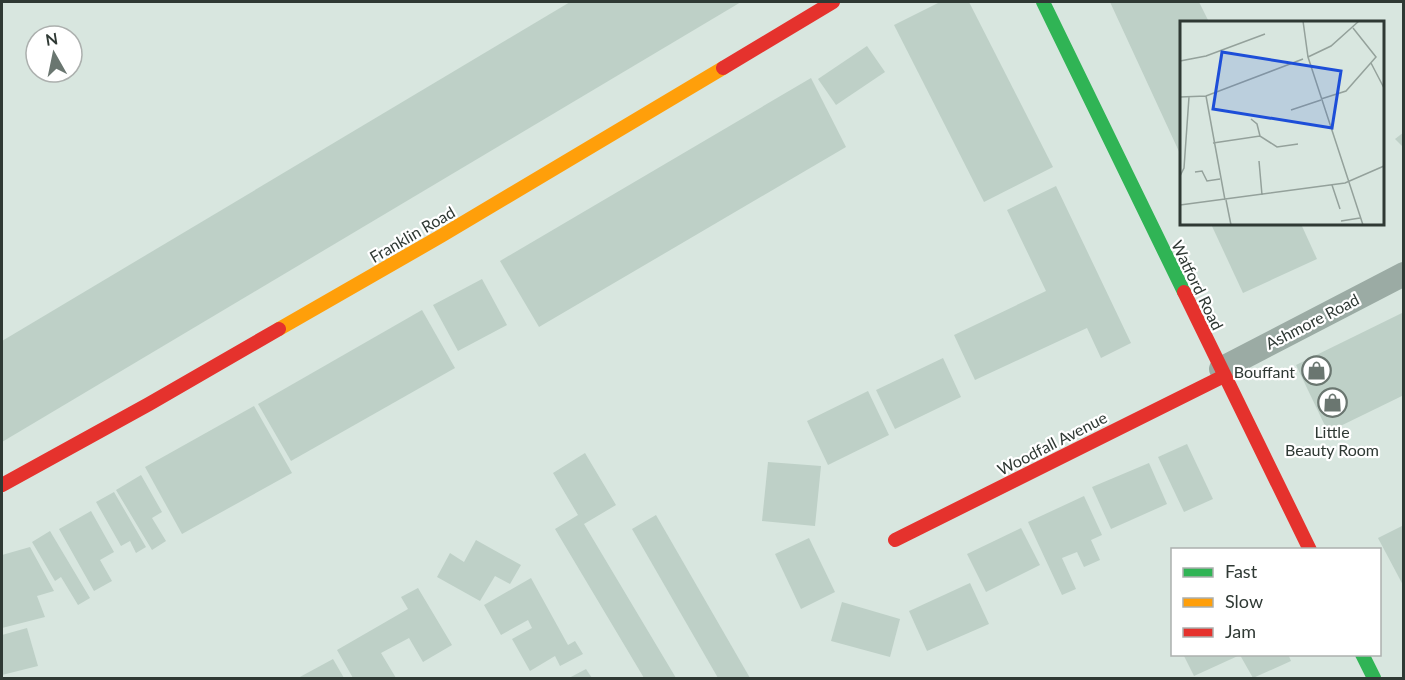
<svg xmlns="http://www.w3.org/2000/svg" width="1405" height="680" font-family="Lato,sans-serif">
<style>
.building{fill:#bed0c7}
.lines{fill:none;stroke-linecap:round;stroke-linejoin:round}
.street{stroke:#9baba4;stroke-width:24}
.fast{stroke:#30b455;stroke-width:14}
.slow{stroke:#ff9f0a;stroke-width:14}
.jam{stroke:#e5322d;stroke-width:14}
.labels{text-anchor:middle;dominant-baseline:central;stroke-width:4.5;stroke-linejoin:round;paint-order:stroke}
.street-label{font-size:16px;fill:#2f3934;stroke:#fff}
.poi-label{font-size:16px;fill:#2f3934;stroke:#fff;text-anchor:end}
.inset-road{fill:none;stroke:#94a19b;stroke-width:1.5}
.view{fill:#1d4ed8;fill-opacity:0.15;stroke:#1d4ed8;stroke-width:3}
.inset-edge{fill:none;stroke:#2f3934;stroke-width:3}
</style>
<rect width="100%" height="100%" fill="#d8e6df"/>
<g class="building">
<path d="M570,2H741L2,442V341Z"/>
<path d="M940,2H969L1053,167L984,202L894,25Z"/>
<path d="M1110,2H1199L1209,22H1182V158Z"/>
<path d="M867,46L885,72L836,105L818,79Z"/>
<path d="M811,78L846,147L539,327L500,261Z"/>
<path d="M1404,132V148L1395,139Z"/>
<path d="M1056,186L1131,343L1101,358L1087,328L975,380L954,335L1046,291L1007,210Z"/>
<path d="M1211,224H1301L1317,259L1243,293Z"/>
<path d="M482,279L507,325L458,351L433,305Z"/>
<path d="M422,310L455,368L291,461L258,404Z"/>
<path d="M1404,312V395L1328,432L1296,365Z"/>
<path d="M943,358L961,397L895,429L876,390Z"/>
<path d="M868,391L889,435L828,465L807,421Z"/>
<path d="M254,406L292,473L182,534L145,467Z"/>
<path d="M1187,444L1213,499L1184,512L1158,457Z"/>
<path d="M585,453L616,505L584,524L676,678H644L555,529L578,515L553,473Z"/>
<path d="M768,462L821,466L815,526L762,521Z"/>
<path d="M1149,463L1167,504L1111,529L1092,487Z"/>
<path d="M141,475L162,512L152,518L166,541L152,550L116,490Z"/>
<path d="M114,492L146,547L136,553L130,541L121,546L96,502Z"/>
<path d="M1084,496L1102,535L1091,540L1100,560L1084,567L1077,552L1062,558L1076,589L1062,595L1028,522Z"/>
<path d="M91,511L114,552L100,560L112,581L94,591L59,529Z"/>
<path d="M656,515L750,678H718L632,529Z"/>
<path d="M1404,525V587L1378,538Z"/>
<path d="M1021,528L1040,565L986,592L967,554Z"/>
<path d="M50,531L90,598L78,605L61,577L55,581L32,542Z"/>
<path d="M809,538L835,592L801,609L775,554Z"/>
<path d="M476,540L521,565L510,584L495,576L480,601L437,577L450,553L464,562Z"/>
<path d="M30,547L54,591L37,596L45,617L2,628V555Z"/>
<path d="M531,578L568,645L575,641L583,654L560,666L555,656L530,671L512,639L532,628L528,620L501,635L484,605Z"/>
<path d="M970,583L989,624L927,651L909,611Z"/>
<path d="M418,588L452,645L423,662L409,638L381,653L396,678H353L337,650L408,609L401,597Z"/>
<path d="M842,602L900,619L890,657L831,641Z"/>
<path d="M27,628L38,666L2,675V635Z"/>
<path d="M1183,654H1288L1291,661L1253,678L1240,655L1194,676Z"/>
<path d="M333,659L344,678H298Z"/>
<path d="M586,669L592,678H569Z"/>
</g>
<g class="lines">
<path class="street" d="M1221,369L1404,274"/>
<g class="fast">
<path d="M1043,2L1184,292"/>
<path d="M1362,654L1374,678"/>
</g>
<path class="slow" d="M279,329L441,236L723,68"/>
<g class="jam">
<path d="M723,68L833,2"/>
<path d="M1184,292L1310,550"/>
<path d="M2,485L149,404L279,329"/>
<path d="M895,540L1224,376"/>
</g>
</g>
<defs>
<symbol id="shop-ring" viewBox="-11 -11 22 22"><circle r="9.5" fill="#fff" stroke="#6a7670" stroke-width="1.5"/><path d="M-5-2.5h2.3a2.7 3.5 0 0 1 5.4 0H5L5.5 6h-11ZM-1.5-2.5h3a1.5 2.3 0 0 0-3 0Z" fill="#6a7670"/></symbol>
</defs>
<g fill-rule="evenodd">
<use href="#shop-ring" x="1300" y="354" width="33" height="33"/>
<use href="#shop-ring" x="1316" y="386" width="33" height="33"/>
</g>
<g class="labels">
<g class="street-label">
<text transform="translate(412 234) rotate(-30)">Franklin Road</text>
<text transform="translate(1198 285) rotate(64)">Watford Road</text>
<text transform="translate(1312 321) rotate(-27)">Ashmore Road</text>
<text transform="translate(1052 443) rotate(-27)">Woodfall Avenue</text>
</g>
<g class="poi-label">
<text x="1295" y="371">Bouffant</text>
<text x="1332" y="431" text-anchor="middle">Little<tspan x="1332" dy="18">Beauty Room</tspan></text>
</g>
</g>
<g transform="translate(1180 21)">
<rect width="204" height="204" fill="#d8e6df"/>
<path class="inset-road" d="M123,0L128,36L183,204M128,36L151,25L179,0M0,40L26,35L85,13M191,42L204,67M26,75L45,179M0,76L26,75L123,38M141,78L166,70L196,36L173,7M111,89L141,79M71,98L77,103L80,115M33,122L80,115L97,126L118,123M79,140L82,174M15,151L22,150L27,160L40,158M0,155L4,147L9,76M152,164L160,188M46,179L51,204M0,184L165,162L204,145M161,200L180,197"/>
<path class="view" d="M42,31L161,50L152,107L33,88Z"/>
<rect width="204" height="204" class="inset-edge"/>
</g>
<rect width="1405" height="680" fill="none" stroke="#2f3934" stroke-width="6"/>
<rect x="1171" y="548" width="210" height="108" fill="#ffffff" stroke="#acb0ae" stroke-width="1.5"/>
<rect x="1183" y="568" width="30" height="9" fill="#30b455" stroke="#acb0ae" stroke-width="1.5"/>
<text x="1225" y="578" font-size="18" fill="#2f3934">Fast</text>
<rect x="1183" y="598" width="30" height="9" fill="#ff9f0a" stroke="#acb0ae" stroke-width="1.5"/>
<text x="1225" y="608" font-size="18" fill="#2f3934">Slow</text>
<rect x="1183" y="628" width="30" height="9" fill="#e5322d" stroke="#acb0ae" stroke-width="1.5"/>
<text x="1225" y="638" font-size="18" fill="#2f3934">Jam</text>
<g transform="translate(54 54) rotate(351)"><circle r="28" fill="#ffffff" stroke="#acb0ae" stroke-width="1.5"/>
<path d="M0-4.5L10 22L0 15L-10 22Z" fill="#6a7670"/>
<text y="-9" font-size="16" font-weight="bold" text-anchor="middle" fill="#2f3934">N</text>
</g>
</svg>
